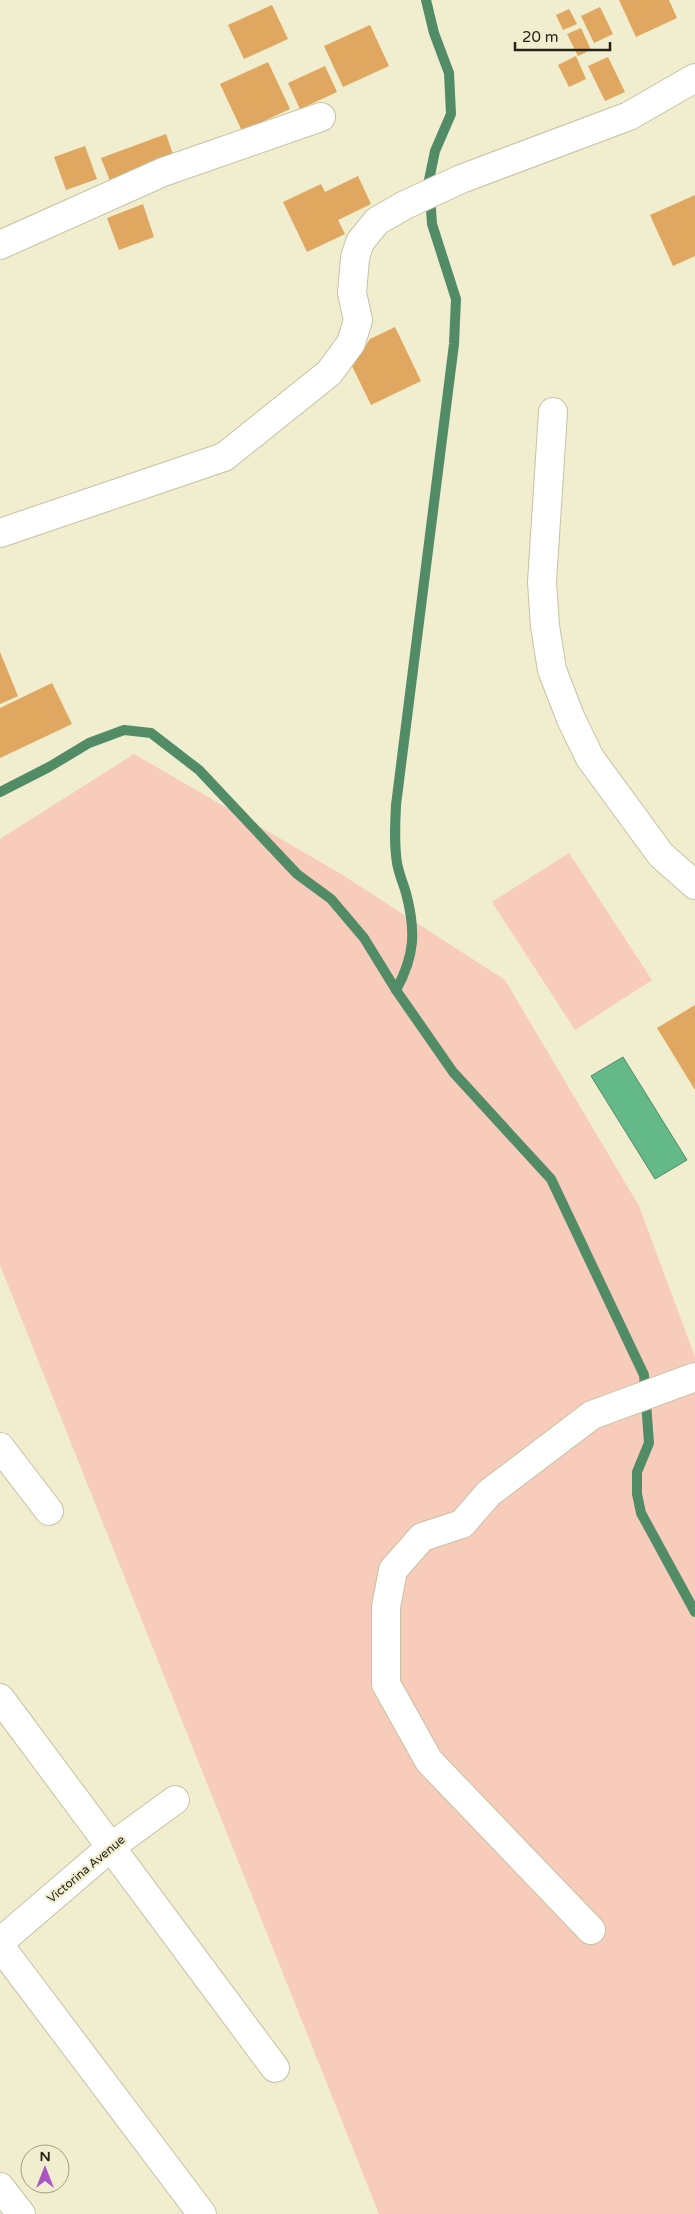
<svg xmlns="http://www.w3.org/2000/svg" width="695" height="2214" font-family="'Varela Round',sans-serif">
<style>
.green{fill:#f8ccbb}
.water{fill:#64b988;stroke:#518c67}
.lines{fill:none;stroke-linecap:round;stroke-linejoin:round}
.stream{stroke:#518c67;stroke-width:10}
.building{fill:#dfa75f}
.minor-casing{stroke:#c6c2a5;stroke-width:30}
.minor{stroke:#fff;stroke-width:28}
.labels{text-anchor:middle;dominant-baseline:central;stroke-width:4.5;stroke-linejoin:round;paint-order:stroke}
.street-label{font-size:12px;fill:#252419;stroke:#f1edcf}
</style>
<rect width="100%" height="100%" fill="#f1edcf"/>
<g class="green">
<path d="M134,754L341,874L505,980L639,1206L695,1357V2214H379L0,1265V839Z"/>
<path d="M569,853L652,980L575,1030L492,902Z"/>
</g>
<path class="water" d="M623,1057L687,1160L655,1179L591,1076Z"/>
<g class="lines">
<g class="stream">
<path d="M0,792L49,767L89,743L124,730L151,733L199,770L297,874L331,899L364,938L396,990L453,1072L551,1179L644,1375L649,1443L637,1472V1494L641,1513L695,1612"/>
<path d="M396,990C415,956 416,931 406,893C403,883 399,874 397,863C394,844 395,825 396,805L454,344L456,299L432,224L429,180L435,151L451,114L449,73L434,33L426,0"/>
</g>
</g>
<g class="building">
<path d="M619,0H669L677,18L636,37Z"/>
<path d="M272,5L288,39L244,59L228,25Z"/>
<path d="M600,7L613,34L594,43L581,16Z"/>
<path d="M569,9L577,24L563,30L556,15Z"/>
<path d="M370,25L389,66L343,87L324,46Z"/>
<path d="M581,28L591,50L578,56L567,34Z"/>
<path d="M576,56L586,79L569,87L558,65Z"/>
<path d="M608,57L625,92L605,101L588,66Z"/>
<path d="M268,62L290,109L242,131L220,84Z"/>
<path d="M325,66L337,92L300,109L288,83Z"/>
<path d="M166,134L176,163L112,186L101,158Z"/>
<path d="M85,146L97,179L66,190L54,157Z"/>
<path d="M358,176L371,204L338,220L345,234L307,252L283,202L321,184L325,192Z"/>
<path d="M695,195V256L673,266L650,215Z"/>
<path d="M143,204L154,237L119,250L107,218Z"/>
<path d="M395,327L421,381L371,405L352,366L370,339Z"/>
<path d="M0,652L18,696L0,704Z"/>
<path d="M52,683L72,724L0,758V708Z"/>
<path d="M695,1005V1090L657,1028Z"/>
</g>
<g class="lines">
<defs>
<g id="minor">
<path d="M0,245L163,172L321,117"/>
<path d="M553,412L542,582L545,626L552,670L571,719L590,758L661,855L695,885"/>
<path d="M0,533L224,457L329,373L351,343L358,320L352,293L355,258L360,242L377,221L405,205L461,179L629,116L695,78"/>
<path d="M0,1447L49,1511"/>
<path d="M0,1698L275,2068"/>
<path d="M591,1930L429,1761L386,1684V1607L393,1570L422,1537L462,1524L489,1493L592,1415L695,1377"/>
<path d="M0,1942L112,1846L175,1800"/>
<path d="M0,1946L202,2214"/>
<path d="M0,2187L21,2214"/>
</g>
</defs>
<use href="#minor" class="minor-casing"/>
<use href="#minor" class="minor"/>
</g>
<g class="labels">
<g class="street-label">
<text transform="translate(86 1869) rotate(-40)">Victorina Avenue</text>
</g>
</g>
<g transform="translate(45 2169)"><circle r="24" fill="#f1edcf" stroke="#9f9d86"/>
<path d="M0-4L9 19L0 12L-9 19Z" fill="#ab55c3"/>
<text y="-8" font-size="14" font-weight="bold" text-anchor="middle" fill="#252419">N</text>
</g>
<path d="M515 42v8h95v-8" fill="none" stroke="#252419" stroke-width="2.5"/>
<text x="522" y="42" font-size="15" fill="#252419" stroke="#f1edcf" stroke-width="4" paint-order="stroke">20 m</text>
</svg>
